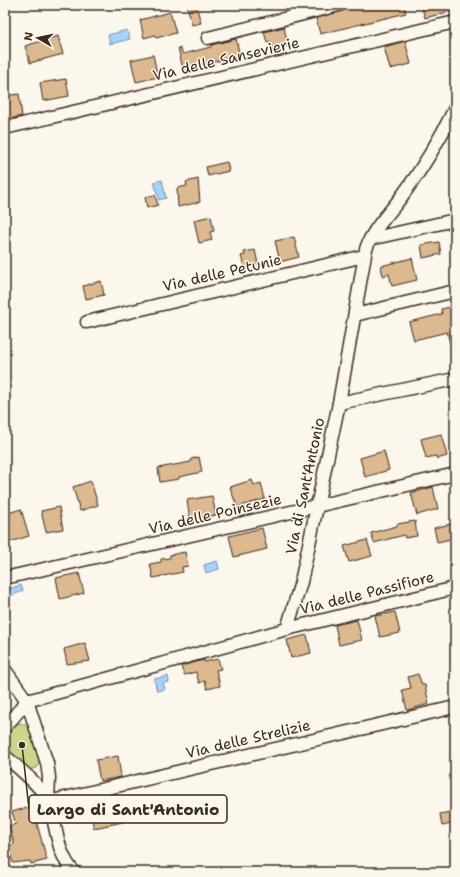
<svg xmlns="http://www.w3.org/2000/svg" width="460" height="877" font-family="'Shantell Sans',sans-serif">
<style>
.green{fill:#c9d78a;stroke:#828054}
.water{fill:#a2d4ff;stroke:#7990a5}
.building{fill:#dcb98e;stroke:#3b2a1e}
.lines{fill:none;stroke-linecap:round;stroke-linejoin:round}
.minor-casing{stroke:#3b2a1e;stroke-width:15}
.minor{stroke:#fbf7ec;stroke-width:12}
.labels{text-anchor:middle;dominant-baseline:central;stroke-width:3;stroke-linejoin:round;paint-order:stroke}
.street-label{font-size:15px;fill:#3b2a1e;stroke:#fbf7ec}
.leader{fill:none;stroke:#3b2a1e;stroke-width:1.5}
.callout-dot{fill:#3b2a1e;stroke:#fbf7ec;stroke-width:1.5}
.callout{fill:#fbf7ec;stroke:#3b2a1e;stroke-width:1.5}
.callout-label{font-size:16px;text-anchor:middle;font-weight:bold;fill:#3b2a1e}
</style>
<rect width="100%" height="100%" fill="#fbf7ec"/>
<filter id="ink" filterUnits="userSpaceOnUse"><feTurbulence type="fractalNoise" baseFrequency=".025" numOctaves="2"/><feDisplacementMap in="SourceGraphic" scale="8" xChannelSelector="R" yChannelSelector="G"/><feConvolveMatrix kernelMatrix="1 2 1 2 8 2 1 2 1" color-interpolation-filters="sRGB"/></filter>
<g filter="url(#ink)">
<path class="green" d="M19,723C37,723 45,755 37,768L27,770L5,751V733Z"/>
<g class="water">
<path d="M127,30L130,39L110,44L108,35Z"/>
<path d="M162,180L166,198L159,200L154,182Z"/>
<path d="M217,561L219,569L206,573L204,565Z"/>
<path d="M21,585L23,591L7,597L5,590Z"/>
<path d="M168,676L169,682L163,683L165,689L157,691L154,679Z"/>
</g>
<g class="building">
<path d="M187,5H196L201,23L192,25Z"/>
<path d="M360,5H404L406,13L320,34L316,18Z"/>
<path d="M421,5H455V10L425,18Z"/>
<path d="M170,12L176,33L156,38L155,35L144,38L140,20Z"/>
<path d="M284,27L288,46L272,50L270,42L267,43L264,32Z"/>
<path d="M58,36L63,54L30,63L25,46Z"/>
<path d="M236,39L240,56L192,67L194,71L184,73L178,48H180L183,54L211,47V45Z"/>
<path d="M405,41L411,64L390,69L384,47Z"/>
<path d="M153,55L158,77L136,82L131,60Z"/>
<path d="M66,79L69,96L43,101L40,83Z"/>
<path d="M19,94L22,116L5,120V96Z"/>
<path d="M227,162L229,171L208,176L206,167Z"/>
<path d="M198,179L200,202L178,207L177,188L187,186L186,182Z"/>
<path d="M155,195L158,205L147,208L145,197Z"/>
<path d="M211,216L214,231L210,232L212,240L199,243L194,220Z"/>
<path d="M294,237L299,257L280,262L275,241Z"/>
<path d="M439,242L441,254L423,258L421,245Z"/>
<path d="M255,250L258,264L244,267L241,256L245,255L244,252Z"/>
<path d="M412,258L417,280L392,286L389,274L383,276L381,266Z"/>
<path d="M101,281L104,295L86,299L83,286Z"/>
<path d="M455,306V352H452L447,332L414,340L409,322L442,314L441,309Z"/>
<path d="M441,434L447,456L437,459L436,456L426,458L421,439Z"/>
<path d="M384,451L389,470L365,477L360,458Z"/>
<path d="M199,457L202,472L179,477V479L160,482L158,468L191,462V459Z"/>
<path d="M252,480L254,485L261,483L265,499L237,507L230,487Z"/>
<path d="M91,481L98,505L80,511L73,487Z"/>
<path d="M433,487L438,509L417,515L411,493Z"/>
<path d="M212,496L216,515L190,520L187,500Z"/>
<path d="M59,507L63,529L46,532L41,511Z"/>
<path d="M21,509L29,536L10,542L5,524V514Z"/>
<path d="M415,521L417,536L405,538L404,535L374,543L371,533L397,526V524Z"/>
<path d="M455,523V538L437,542L434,528Z"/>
<path d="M262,528L267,549L234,557L229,536Z"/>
<path d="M367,540L372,556L349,562L344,546Z"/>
<path d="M185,552L188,566L182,567L183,572L153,578L150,564L161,562V559L170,558V555Z"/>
<path d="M79,573L84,593L60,599L56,578Z"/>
<path d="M395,612L400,633L380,637L375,616Z"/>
<path d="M357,620L362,640L339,645L335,625Z"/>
<path d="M307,635L311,653L291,658L287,640Z"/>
<path d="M85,643L90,661L67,664L64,649Z"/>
<path d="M218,659L221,669L216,670L220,686L207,689L205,681L199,683L196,672L184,675L181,666L204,660V662Z"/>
<path d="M418,674L422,685H425L429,704L407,710L402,690L411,688L408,677Z"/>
<path d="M118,756L121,777L100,781L96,760Z"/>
<path d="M122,802L124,813L121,814L123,822L94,828L91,817L94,816L93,809Z"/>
<path d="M32,806L47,860L31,864L30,861L13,863L8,846L14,844L9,826L16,824L12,812Z"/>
<path d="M455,811V823L442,826L440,814Z"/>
</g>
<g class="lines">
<defs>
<g id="minor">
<path d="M208,38L339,5"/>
<path d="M5,128L455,22"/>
<path d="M370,239L455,220"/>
<path d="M355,315L455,291"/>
<path d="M87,322L364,256"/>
<path d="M339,403L455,379"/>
<path d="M5,578L455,474"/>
<path d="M287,629L455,588"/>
<path d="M5,670L27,701L47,763L49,777L48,802"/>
<path d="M27,701L287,629L301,582L339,403L366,249C373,228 389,214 402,196C423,168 440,139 455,108"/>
<path d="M5,727L27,701"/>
<path d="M5,756C18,768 42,786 49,803C57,826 56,853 74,872"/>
<path d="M48,802L455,707"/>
</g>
</defs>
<use href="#minor" class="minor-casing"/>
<use href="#minor" class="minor"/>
</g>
</g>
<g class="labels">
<g class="street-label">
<text transform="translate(226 59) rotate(-13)">Via delle Sansevierie</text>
<text transform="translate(222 273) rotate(-13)">Via delle Petunie</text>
<text transform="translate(305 486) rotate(-78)">Via di Sant'Antonio</text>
<text transform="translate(215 514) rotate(-13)">Via delle Poinsezie</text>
<text transform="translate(367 593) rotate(-14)">Via delle Passifiore</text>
<text transform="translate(248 739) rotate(-13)">Via delle Strelizie</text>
</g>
</g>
<path class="leader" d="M22 745L29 809"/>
<circle class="callout-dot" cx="22" cy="745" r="4"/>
<rect class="callout" x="29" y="795" width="198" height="28" rx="4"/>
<g class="callout-label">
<text x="128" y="815">Largo di Sant'Antonio</text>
</g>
<rect width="460" height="877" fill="none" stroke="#fbf7ec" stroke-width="20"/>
<rect x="10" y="10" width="440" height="857" fill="none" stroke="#3b2a1e" stroke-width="1.5" filter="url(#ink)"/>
<g transform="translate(38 38) rotate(279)" stroke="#fbf7ec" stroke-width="3" paint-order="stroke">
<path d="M0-3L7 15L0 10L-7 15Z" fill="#3b2a1e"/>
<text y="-6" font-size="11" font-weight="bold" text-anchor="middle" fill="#3b2a1e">N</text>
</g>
</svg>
